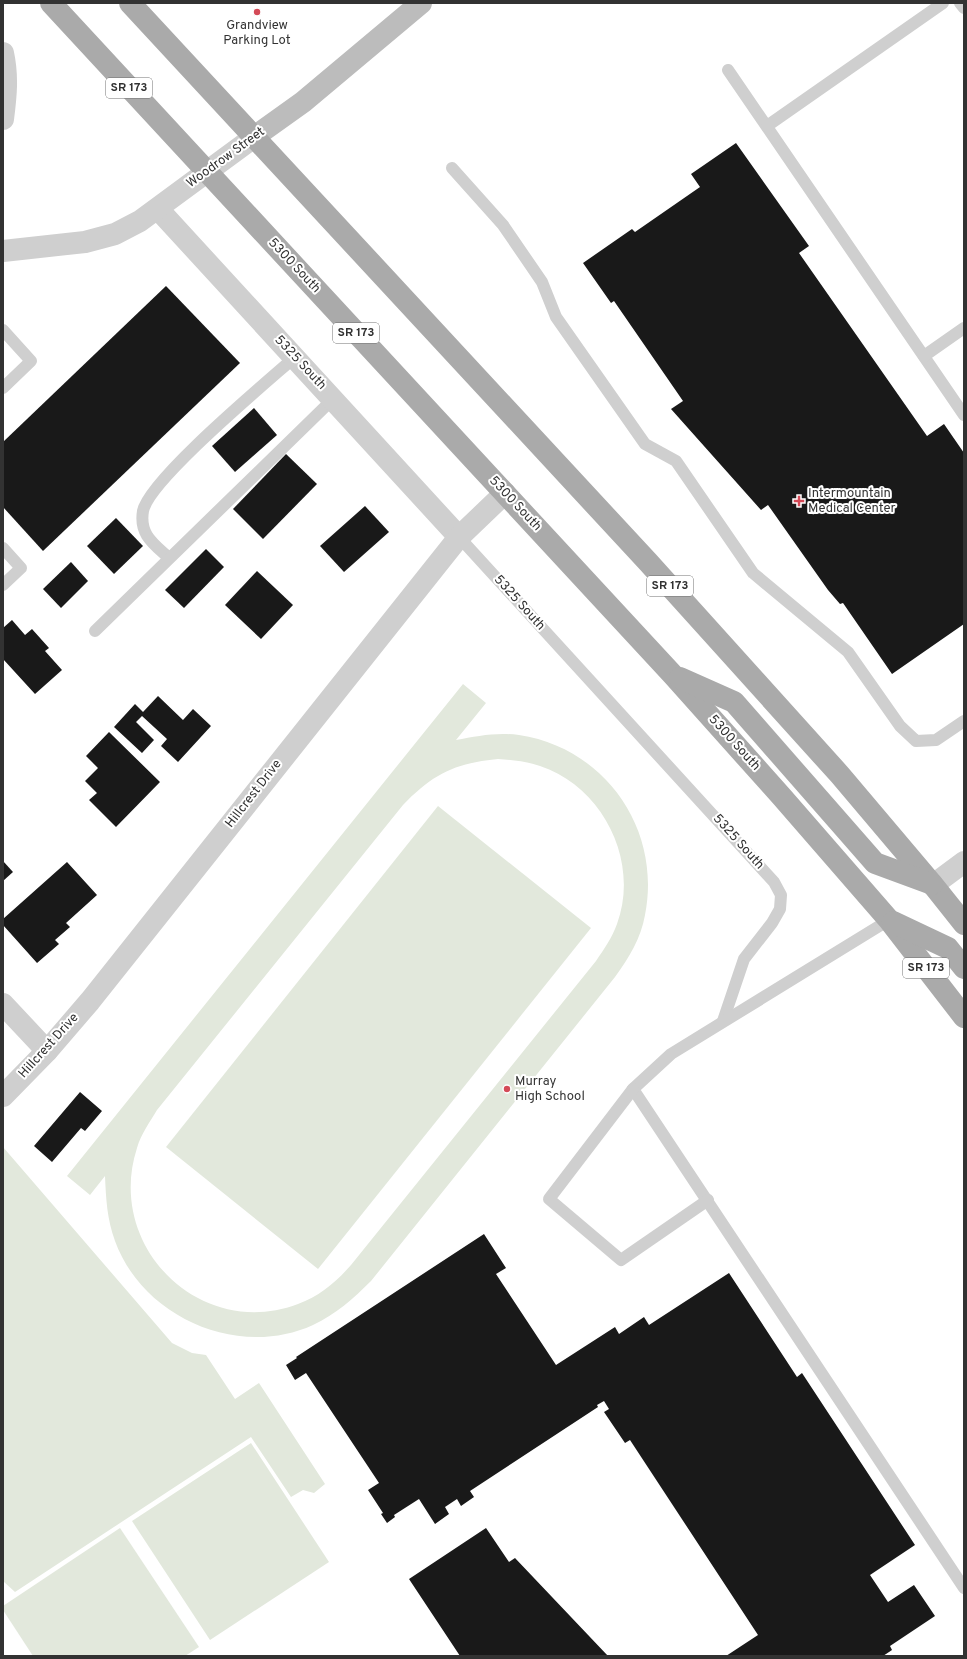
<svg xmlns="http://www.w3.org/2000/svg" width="967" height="1659" font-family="Overpass,sans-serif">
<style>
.green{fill:#e2e8dc;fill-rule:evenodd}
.building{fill:#191919}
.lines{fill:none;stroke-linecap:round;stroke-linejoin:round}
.lane{stroke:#cfcfcf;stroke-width:12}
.street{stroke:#cfcfcf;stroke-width:22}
.secondary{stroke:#bcbcbc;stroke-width:22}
.primary{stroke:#aaa;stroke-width:22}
.poi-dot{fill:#d44a57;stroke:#fff;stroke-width:1.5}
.labels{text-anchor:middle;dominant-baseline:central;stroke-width:4;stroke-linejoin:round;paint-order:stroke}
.shield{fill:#fff;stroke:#707070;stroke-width:1}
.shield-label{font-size:12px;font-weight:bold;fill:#323232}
.poi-label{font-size:13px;fill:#323232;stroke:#fff;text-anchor:start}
.street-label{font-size:13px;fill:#323232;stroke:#fff}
</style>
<rect width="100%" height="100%" fill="#fff"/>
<g class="green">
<path d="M463,684L486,703L456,740C477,736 497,732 519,735C605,748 662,829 645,915C641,938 629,958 615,977L371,1281C353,1299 336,1314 313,1325C239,1359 143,1318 115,1241C107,1219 106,1199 105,1176L90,1195L67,1176ZM498,759C512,760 526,761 540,766C603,787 640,861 617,924C612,938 604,949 596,961L351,1265C336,1282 320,1296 298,1304C200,1341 105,1246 137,1148C141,1134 150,1122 157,1110L403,805C433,774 455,763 498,759Z"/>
<path d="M438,806L591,928L318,1269L166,1147Z"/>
<path d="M3,1147L172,1343L192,1353L206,1355L235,1399L259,1383L325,1484L314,1493L303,1490L291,1497L251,1437L15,1592L3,1581Z"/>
<path d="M251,1443L329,1562L210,1640L132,1521Z"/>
<path d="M120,1528L199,1647L185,1656H33L3,1610V1606Z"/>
</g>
<g class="building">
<path d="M736,143L809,246L799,253L927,436L944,424L964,453V624L892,674L843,603L840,604L828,590L768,505L761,510L671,409L683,401L614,301L611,303L583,263L632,229L635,232L700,187L691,174Z"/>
<path d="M166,286L240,363L43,551L3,507V442Z"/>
<path d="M254,408L277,435L235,472L212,446Z"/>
<path d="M286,454L317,484L263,539L233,509Z"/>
<path d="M365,506L389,532L344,572L320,546Z"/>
<path d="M116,518L143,546L114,574L87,546Z"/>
<path d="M206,549L224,567L184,608L165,590Z"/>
<path d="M71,562L88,581L61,608L43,589Z"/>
<path d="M257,571L293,605L261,639L225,605Z"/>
<path d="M12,620L25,635L32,629L49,648L45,651L62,670L35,694L3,659V628Z"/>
<path d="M158,696L183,720L193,709L211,726L178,762L161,746L167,739L142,716L136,722L154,740L142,753L114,727L135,704L143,712Z"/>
<path d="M109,732L160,782L116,827L89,800L97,793L85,781L98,768L86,756Z"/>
<path d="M3,861L13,872L3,881Z"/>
<path d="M67,862L97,895L66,923L70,927L55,940L59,944L37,963L3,925V919Z"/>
<path d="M80,1092L102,1111L85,1131L81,1128L52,1162L34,1146Z"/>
<path d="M484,1234L506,1268L496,1274L556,1365L615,1327L619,1334L644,1317L649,1325L729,1273L797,1377L802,1373L915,1545L870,1575L888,1602L914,1585L935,1616L890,1646L892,1650L883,1656H726L758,1635L630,1440L625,1443L604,1412L609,1409L604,1401L597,1405L598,1407L470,1491L474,1497L461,1506L457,1499L445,1507L449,1514L435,1524L419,1499L394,1515L395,1517L387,1523L381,1514L383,1513L368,1490L379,1483L306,1373L295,1380L286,1365L297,1358L296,1357Z"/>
<path d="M486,1528L509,1562L515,1558L608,1656H460L409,1579Z"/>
</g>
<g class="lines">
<g class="lane">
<path d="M960,3L964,8"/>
<path d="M728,70L964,415"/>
<path d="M767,126L943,3"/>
<path d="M452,168L503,225L542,282L556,317L645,444L676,461L753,573L848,652L900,726L916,741L936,740L964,721"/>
<path d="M3,330L31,361L3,388"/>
<path d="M924,356L964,328"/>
<path d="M459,537L774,882L781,895L780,909L772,923L744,959L723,1021"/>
<path d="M3,548L21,568L3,585"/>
<path d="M169,558C154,544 139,535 143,511C149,480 267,382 295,357"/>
<path d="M95,631L333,399"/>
<path d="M889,920L671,1054L633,1089L964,1588"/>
<path d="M633,1089L549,1199L621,1260L708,1200"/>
</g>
<g class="street">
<path d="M3,53C8,76 6,96 3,119"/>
<path d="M158,209L459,537"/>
<path d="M3,251L85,242L115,234L140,221L254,137"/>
<path d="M933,885L964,862"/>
<path d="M3,1004L47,1051"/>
<path d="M3,1096L47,1051L90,1001L459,537L505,493"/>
</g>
<path class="secondary" d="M254,137L303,102L421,3"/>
<g class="primary">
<path d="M51,3L673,675L782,797L889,920L964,1017"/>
<path d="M130,3L648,562L840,775L933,885L964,924"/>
<path d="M680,678L734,702L875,863L932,884"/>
<path d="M893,922L948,948L964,968"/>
</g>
</g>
<g class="poi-dot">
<circle cx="257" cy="12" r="4"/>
<path d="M797 495h4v4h4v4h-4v4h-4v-4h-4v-4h4z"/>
<circle cx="507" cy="1089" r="4"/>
</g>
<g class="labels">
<g class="shield">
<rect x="106" y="78" width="46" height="20" rx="3"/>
<rect x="333" y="323" width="46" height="20" rx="3"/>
<rect x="647" y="576" width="46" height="20" rx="3"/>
<rect x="903" y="958" width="46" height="20" rx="3"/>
</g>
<g class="shield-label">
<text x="129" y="88">SR 173</text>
<text x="356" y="333">SR 173</text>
<text x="670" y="586">SR 173</text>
<text x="926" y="968">SR 173</text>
</g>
<g class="poi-label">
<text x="257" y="26" text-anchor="middle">Grandview<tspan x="257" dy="15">Parking Lot</tspan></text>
<text x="808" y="494">Intermountain<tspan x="808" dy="15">Medical Center</tspan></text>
<text x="515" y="1082">Murray<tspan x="515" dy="15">High School</tspan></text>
</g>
<g class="street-label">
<text transform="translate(226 158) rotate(-36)">Woodrow Street</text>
<text transform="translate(294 266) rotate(47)">5300 South</text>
<text transform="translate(300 363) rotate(47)">5325 South</text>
<text transform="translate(515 504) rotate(47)">5300 South</text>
<text transform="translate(519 603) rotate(48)">5325 South</text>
<text transform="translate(734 743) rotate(48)">5300 South</text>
<text transform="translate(254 794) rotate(-52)">Hillcrest Drive</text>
<text transform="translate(738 842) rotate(48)">5325 South</text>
<text transform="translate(49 1046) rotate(-48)">Hillcrest Drive</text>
</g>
</g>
<rect width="967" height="1659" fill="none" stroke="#323232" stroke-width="8"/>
</svg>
